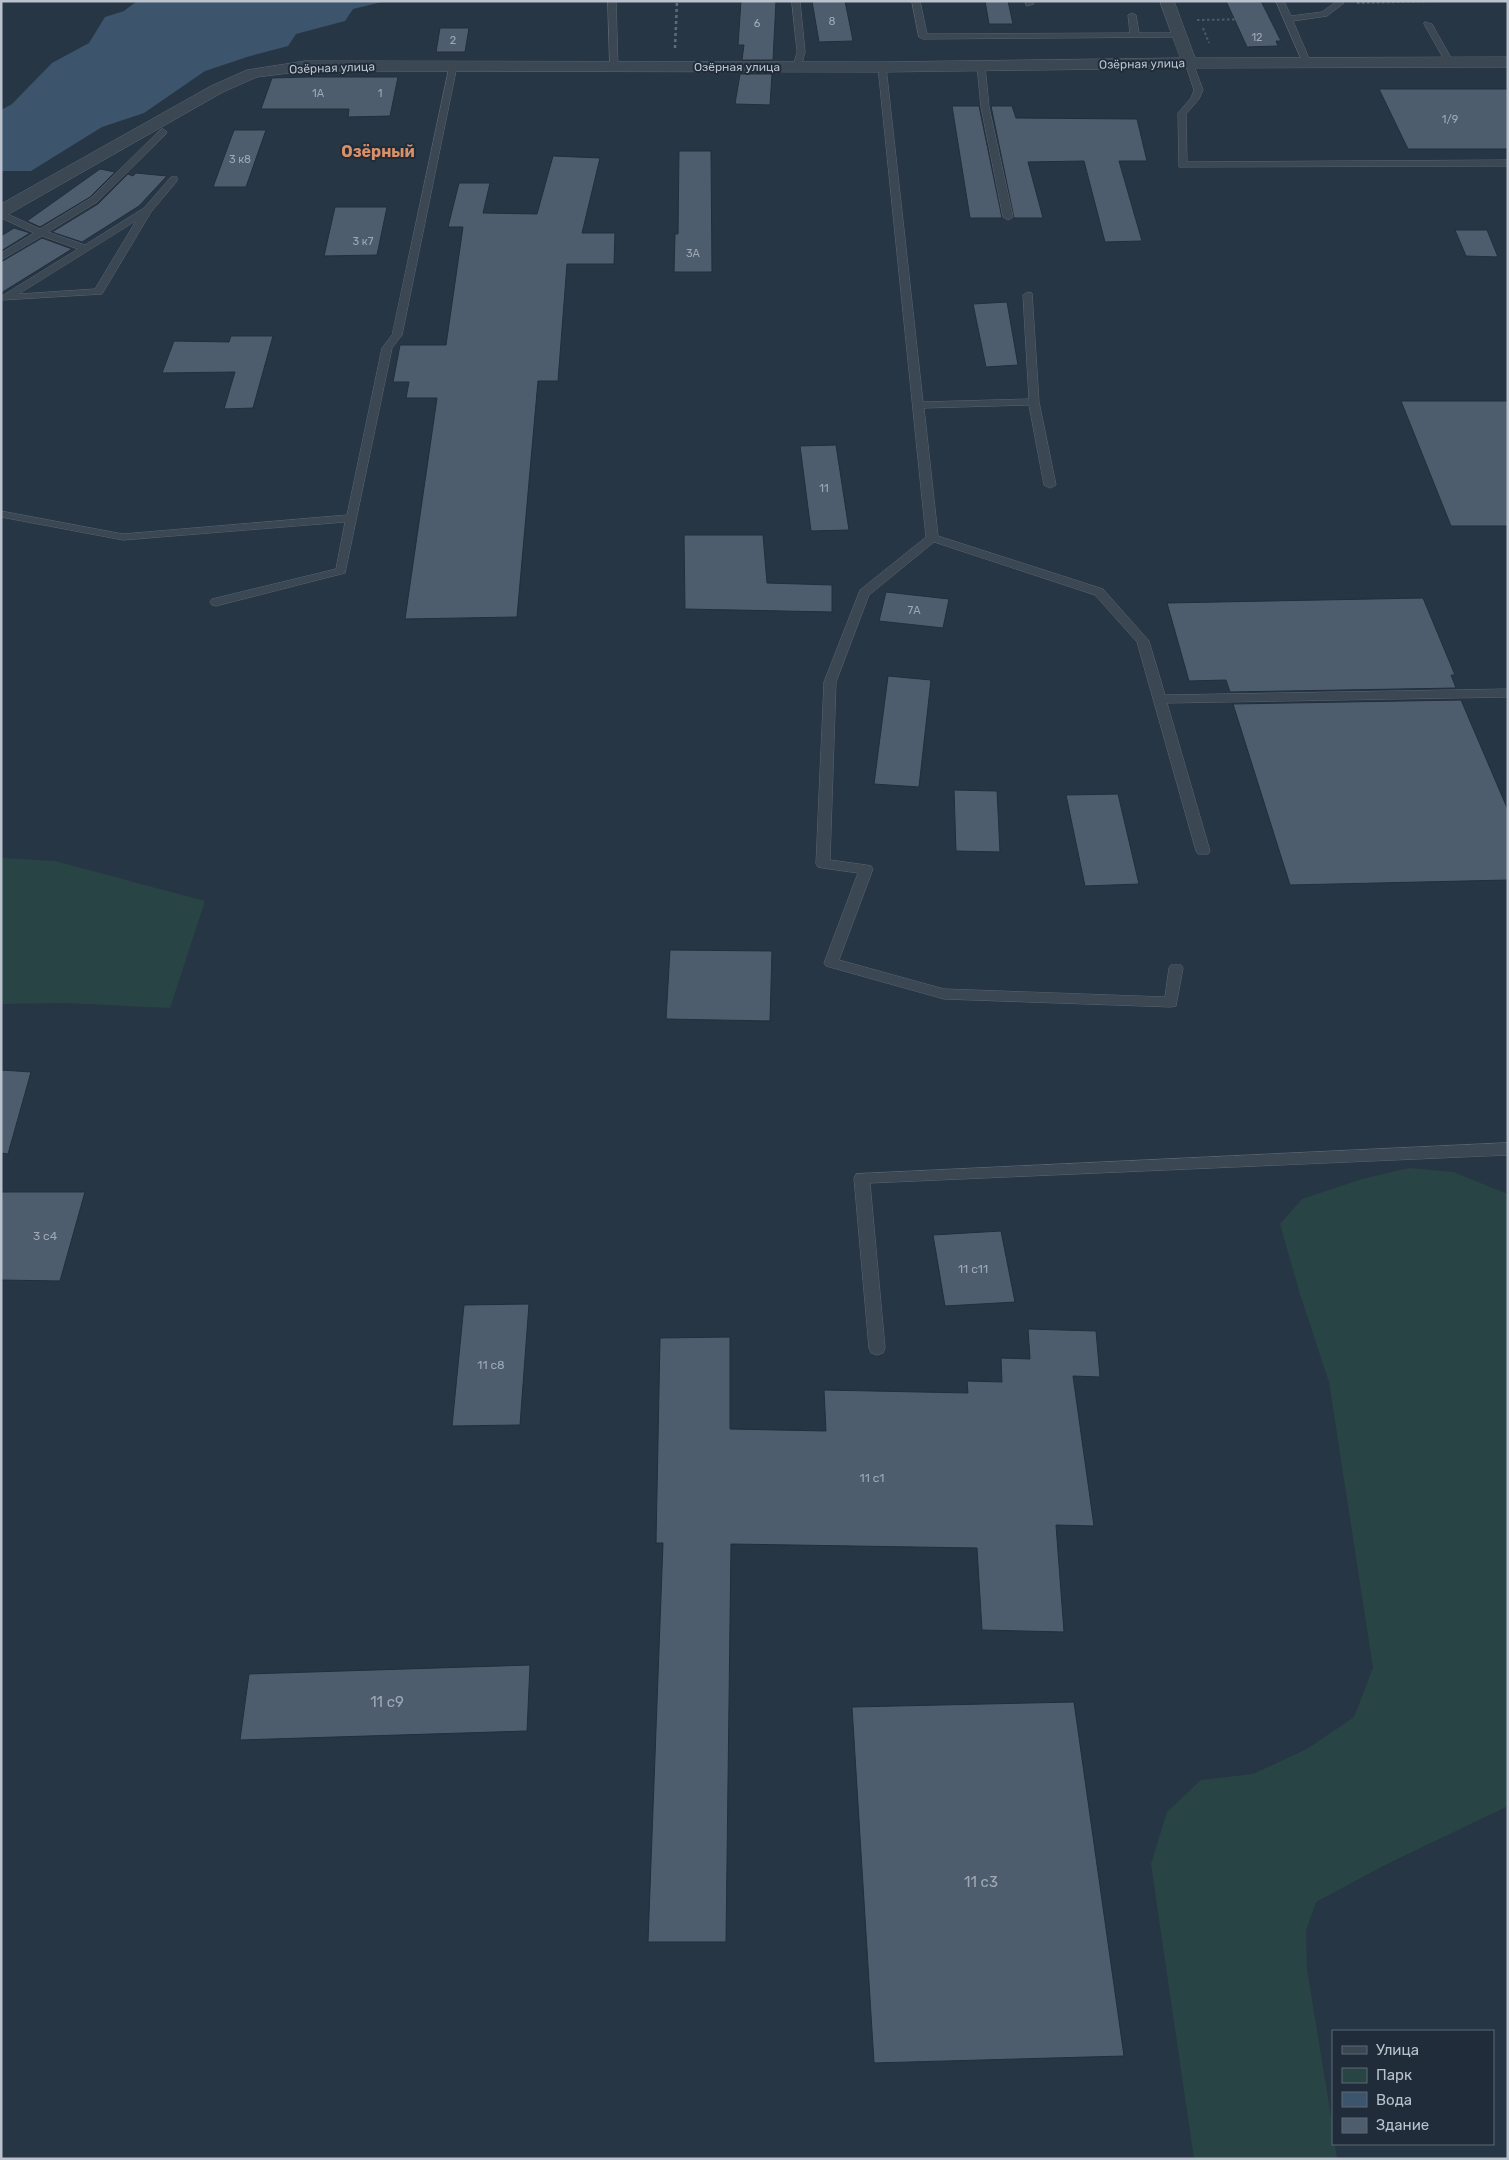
<svg xmlns="http://www.w3.org/2000/svg" width="1509" height="2160" font-family="Rubik,sans-serif">
<style>
.green{fill:#294445}
.water{fill:#3d546d}
.building{fill:#4e5d6d;stroke:#222e3b}
.lines{fill:none;stroke-linecap:round;stroke-linejoin:round}
.service-casing{stroke:#5a6571;stroke-width:1}
.minor-casing{stroke:#5a6571;stroke-width:1}
.path{stroke:#476061;stroke-width:2;stroke-dasharray:2.5 2.5;stroke-linecap:butt}
.service{fill:#3b4753;fill-rule:evenodd}
.minor{fill:#3b4753;fill-rule:evenodd}
.rail{stroke:#5e6c7a;stroke-width:2.5;stroke-dasharray:3 3;stroke-linecap:butt}
.labels{text-anchor:middle;dominant-baseline:central;stroke-width:4;stroke-linejoin:round;paint-order:stroke}
.far-number-label{font-size:11px;fill:#9ea9b5}
.far-street-label{font-size:12px;fill:#b9c2cd;stroke:#202c39}
.number-label{font-size:12px;fill:#9ea9b5}
.near-number-label{font-size:15px;fill:#9ea9b5}
.far-district-label{font-size:16px;font-weight:bold;fill:#d89069;stroke:#202c39}
</style>
<rect width="100%" height="100%" fill="#273644"/>
<g class="green">
<path d="M1,858L55,861L205,901L170,1008L65,1003L1,1004Z"/>
<path d="M1409,1168L1453,1172L1508,1194V1806L1387,1864L1316,1902L1306,1931L1307,1969L1333,2129V2144H1335L1337,2159H1194L1151,1864L1167,1812L1201,1780L1253,1774L1307,1749L1354,1717L1373,1668L1329,1382L1300,1294L1280,1224L1302,1199L1362,1179Z"/>
</g>
<path class="water" d="M137,1H386L353,9L345,21L296,34L288,46L247,57L205,71L144,113L102,127L31,171H1V110L12,104L52,63L89,43L105,17L124,11Z"/>
<g class="building">
<path d="M741,1H776L773,60H742L744,45H738Z"/>
<path d="M812,1H845L853,41L819,42Z"/>
<path d="M985,1H1008L1013,24H989Z"/>
<path d="M1226,1H1261L1281,41H1276L1278,46L1247,47Z"/>
<path d="M440,28H469L465,52H436Z"/>
<path d="M740,74H772L770,105L735,104Z"/>
<path d="M307,77H398L390,116L348,117L349,109H261L272,78Z"/>
<path d="M1379,89H1508V149H1408Z"/>
<path d="M952,106H979L1002,218H970Z"/>
<path d="M991,106H1012L1016,118L1137,119L1147,161H1119L1142,241L1105,242L1084,161L1028,162L1043,218H1014Z"/>
<path d="M234,130H266L246,187H213Z"/>
<path d="M679,151H711L712,272H674L675,234H678Z"/>
<path d="M553,156L600,158L582,233H615L614,264H567L558,381H538L517,617L405,619L437,398H406L409,382H393L400,345H446L463,227H448L459,183H490L483,213L537,214Z"/>
<path d="M100,169L115,172L90,197L40,227L27,221Z"/>
<path d="M136,173L167,176L139,206L82,242L52,232L98,204L128,174L133,176Z"/>
<path d="M335,207H387L377,255L324,256Z"/>
<path d="M14,228L30,233L1,251V236Z"/>
<path d="M1455,230H1487L1498,257L1466,256Z"/>
<path d="M42,238L72,249L1,293V262Z"/>
<path d="M1007,302L1018,365L986,367L973,304Z"/>
<path d="M231,336H273L253,408L224,409L235,372L162,373L174,341L229,342Z"/>
<path d="M1401,401H1508V526H1451Z"/>
<path d="M836,445L849,530L811,531L800,446Z"/>
<path d="M684,535H763L767,583L832,585V612L685,609Z"/>
<path d="M886,592L949,599L943,628L879,621Z"/>
<path d="M1423,598L1455,675H1451L1456,688L1230,692L1226,680L1189,681L1167,603Z"/>
<path d="M888,676L931,680L919,787L874,784Z"/>
<path d="M1461,700L1508,810V880L1290,885L1233,704Z"/>
<path d="M954,790L997,791L1000,852L956,851Z"/>
<path d="M1118,794L1139,884L1085,886L1066,795Z"/>
<path d="M670,950L772,951L770,1021L666,1019Z"/>
<path d="M1,1070L31,1072L8,1154L1,1153Z"/>
<path d="M1,1192H85L60,1281L1,1280Z"/>
<path d="M1001,1231L1015,1302L945,1306L933,1235Z"/>
<path d="M529,1304L520,1425L452,1426L464,1305Z"/>
<path d="M1028,1329L1096,1331L1100,1377L1073,1376L1094,1526L1056,1525L1064,1632L982,1630L977,1548L731,1544L726,1942H648L663,1543H656L660,1338L730,1337V1429L826,1431L824,1390L968,1393L967,1381L1002,1382L1001,1358L1030,1359Z"/>
<path d="M530,1665L527,1731L240,1740L249,1674Z"/>
<path d="M1074,1702L1124,2056L874,2063L852,1707Z"/>
</g>
<g class="lines">
<defs>
<g id="service">
<path d="M608,1H616L618,67L614,70L610,67Z"/>
<path d="M792,1H800L805,52L801,67L797,70L793,67L797,52Z"/>
<path d="M912,1H920L927,34L1130,33L1128,15L1132,13L1136,15L1139,33H1179L1183,35L1179,37L923,39L919,37Z"/>
<path d="M1025,1H1033L1034,4L1027,6Z"/>
<path d="M1276,1H1284L1291,16L1322,12L1337,1L1344,3L1327,16L1293,21L1311,63L1310,65L1303,63Z"/>
<path d="M1425,22L1432,24L1454,63L1453,65L1446,63L1424,24Z"/>
<path d="M1189,60L1193,63L1203,90L1199,99L1186,114L1187,162L1508,160V166L1179,167L1178,113L1191,98L1194,90L1185,63Z"/>
<path d="M981,63L985,66L989,107L1013,217L1008,220L1003,217L981,107L977,66Z"/>
<path d="M450,64L457,66L402,335L392,348L345,573L216,606L212,605L210,602L212,599L336,569L345,522L123,540L1,517V511L123,534L347,515L382,348L392,335Z"/>
<path d="M882,64L886,67L923,402L1029,399L1023,295L1028,292L1032,293L1039,402L1056,485L1050,488L1044,485L1029,405L924,408L938,536L1103,589L1149,641L1165,695L1508,689V697L1167,703L1210,851L1208,854H1198L1196,851L1137,642L1095,595L934,542L869,595L836,682L830,860L866,865L871,866L873,869L839,960L944,989L1165,997L1169,968L1171,965H1181L1183,968L1176,1006L1171,1007L944,999L826,966L824,963L858,873L823,868L818,867L816,864L824,682L860,590L926,537L878,67Z"/>
<path d="M163,129L167,132L166,134L97,202L48,232L85,245L144,208L171,177H177V181L151,212L102,294L2,300V296L78,249L42,236L1,260V253L34,233L1,218V211L40,229L91,198L160,130ZM136,221L95,289L19,294Z"/>
<path d="M1508,1143V1155L870,1183L885,1348L883,1353L877,1355L871,1353L869,1348L854,1178L856,1174Z"/>
</g>
<path id="minor" d="M1160,1H1174L1195,58L1508,57V67L1189,68L882,72L305,71L257,77L223,92L7,215L1,216V204L211,86L247,70L305,61L882,62L1180,58Z"/>
</defs>
<use href="#service" class="service-casing"/>
<use href="#minor" class="minor-casing"/>
<g class="path">
<path d="M1357,3L1441,1"/>
<path d="M1197,20L1268,19"/>
<path d="M1203,28L1209,43"/>
</g>
<use href="#service" class="service"/>
<use href="#minor" class="minor"/>
<path class="rail" d="M675,48L677,1"/>
</g>
<g class="labels">
<g class="far-number-label">
<text x="832" y="21">8</text>
<text x="757" y="23">6</text>
<text x="1257" y="37">12</text>
<text x="453" y="40">2</text>
<text x="318" y="93">1А</text>
<text x="380" y="93">1</text>
<text x="1450" y="119">1/9</text>
<text x="240" y="159">3 к8</text>
<text x="363" y="241">3 к7</text>
<text x="693" y="253">3А</text>
<text x="824" y="488">11</text>
<text x="914" y="610">7А</text>
</g>
<g class="far-street-label">
<text transform="translate(1142 64) rotate(-1)">Озёрная улица</text>
<text x="737" y="67">Озёрная улица</text>
<text transform="translate(332 68) rotate(-2)">Озёрная улица</text>
</g>
<g class="number-label">
<text x="45" y="1236">3 с4</text>
<text x="973" y="1269">11 с11</text>
<text x="491" y="1365">11 с8</text>
<text x="872" y="1478">11 с1</text>
</g>
<g class="near-number-label">
<text x="387" y="1702">11 с9</text>
<text x="981" y="1882">11 с3</text>
</g>
<g class="far-district-label">
<text x="378" y="151">Озёрный</text>
</g>
</g>
<rect width="1509" height="2160" fill="none" stroke="#b9c2cd" stroke-width="5"/>
<rect x="1332" y="2030" width="162" height="115" fill="#202c39" stroke="#5d6874"/>
<rect x="1342" y="2046" width="25" height="8" fill="#3b4753" stroke="#5d6874"/>
<text x="1376" y="2055" font-size="15" fill="#b9c2cd">Улица</text>
<rect x="1342" y="2068" width="25" height="15" fill="#294445" stroke="#5d6874"/>
<text x="1376" y="2080" font-size="15" fill="#b9c2cd">Парк</text>
<rect x="1342" y="2092" width="25" height="15" fill="#3d546d" stroke="#5d6874"/>
<text x="1376" y="2105" font-size="15" fill="#b9c2cd">Вода</text>
<rect x="1342" y="2118" width="25" height="15" fill="#4e5d6d" stroke="#5d6874"/>
<text x="1376" y="2130" font-size="15" fill="#b9c2cd">Здание</text>
</svg>
